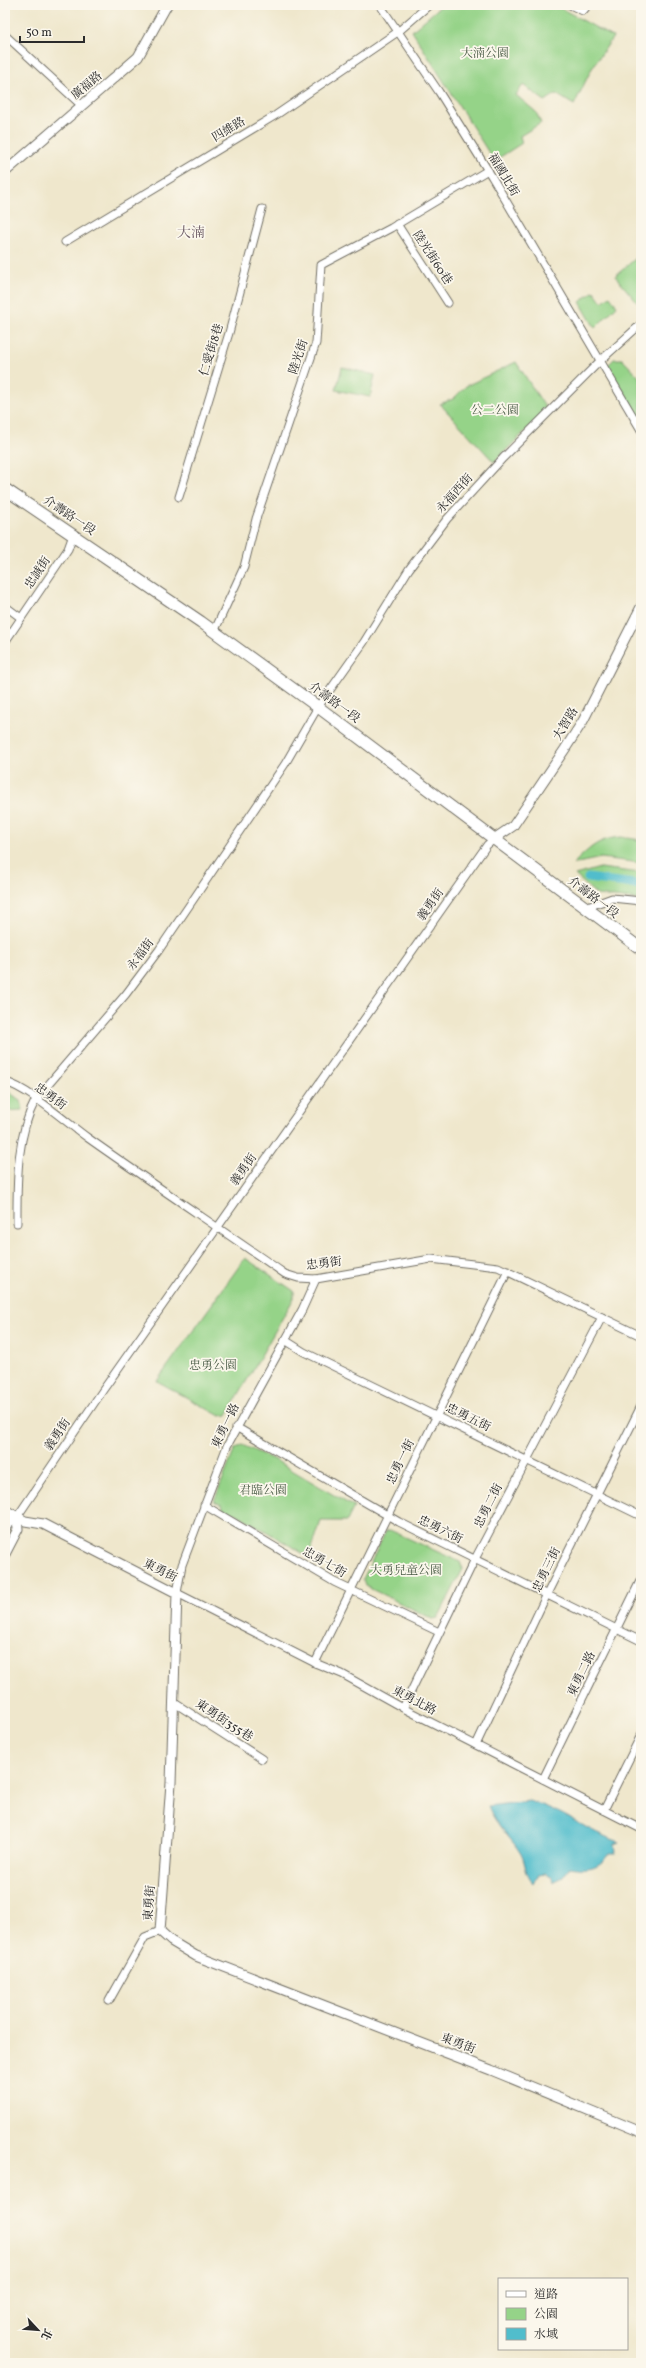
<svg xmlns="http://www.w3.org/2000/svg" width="646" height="2368" font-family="Vollkorn,'Noto Serif TC',serif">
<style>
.green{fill:#95d388;stroke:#607f5a}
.water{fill:#51bdcc;stroke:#3e747c}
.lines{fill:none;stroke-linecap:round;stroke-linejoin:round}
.canal{stroke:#51bdcc;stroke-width:9}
.minor-casing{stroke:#706d63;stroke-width:9}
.tertiary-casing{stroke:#706d63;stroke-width:11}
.primary-casing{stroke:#706d63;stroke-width:13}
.minor{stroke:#fff;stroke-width:7}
.tertiary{stroke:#fff;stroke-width:9}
.primary{stroke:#fff;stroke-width:11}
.labels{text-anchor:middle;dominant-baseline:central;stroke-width:3.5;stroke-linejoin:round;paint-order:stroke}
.park-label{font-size:12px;fill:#4b5d47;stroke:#fbf7ec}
.street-label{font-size:12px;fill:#2b2b2b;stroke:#fbf7ec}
.quarter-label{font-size:14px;fill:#6b5a64;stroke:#fbf7ec}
</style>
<rect width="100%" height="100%" fill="#fbf7ec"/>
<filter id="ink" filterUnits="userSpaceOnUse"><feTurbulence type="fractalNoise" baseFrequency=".025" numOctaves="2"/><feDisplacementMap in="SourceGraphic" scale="8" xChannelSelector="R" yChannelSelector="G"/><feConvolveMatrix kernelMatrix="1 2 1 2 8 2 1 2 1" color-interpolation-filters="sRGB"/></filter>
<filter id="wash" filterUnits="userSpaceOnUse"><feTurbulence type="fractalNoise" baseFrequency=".012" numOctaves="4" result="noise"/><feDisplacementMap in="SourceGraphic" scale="16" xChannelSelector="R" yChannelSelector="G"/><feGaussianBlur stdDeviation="0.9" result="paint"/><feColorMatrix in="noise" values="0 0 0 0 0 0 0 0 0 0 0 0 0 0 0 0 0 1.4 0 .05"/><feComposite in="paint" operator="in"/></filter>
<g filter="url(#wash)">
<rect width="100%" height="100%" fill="#efe7cc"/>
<g class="green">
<path d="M442,5H555L613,37L591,70L574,105L556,94L545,101L523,85L516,95L536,112L541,123L520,136L522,143L494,161L412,31Z"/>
<path d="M641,254V307L615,276Z"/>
<path d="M594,291L602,302L610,296L617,306L595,328L580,302Z"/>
<path d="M614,359H622L641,379V420L607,366Z"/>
<path d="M516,362L547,410L494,462L440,404L453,399L466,386Z"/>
<path d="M342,367L375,375L370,397L336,390Z"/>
<path d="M621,837L641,840V863L601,858L573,864C590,848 597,839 621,837Z"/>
<path d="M600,868L641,873V900L597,895L575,875Z"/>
<path d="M5,1089L21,1101L23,1110L5,1111Z"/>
<path d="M245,1258L294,1291V1298L227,1415L220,1416L157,1381Z"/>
<path d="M242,1445L275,1460L354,1507L347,1521H321L309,1557L237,1514L222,1508L223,1506L214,1501L235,1449Z"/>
<path d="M390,1530L460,1562L463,1569L438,1618L433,1619L365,1586L363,1579L386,1531Z"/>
</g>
<path class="water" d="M529,1801C562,1809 587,1832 620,1842L615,1844L616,1853H609C600,1869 586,1870 570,1867L563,1877L553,1882V1878L546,1874L537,1875L533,1883C525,1875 526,1863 521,1854C511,1837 496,1826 488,1806Z"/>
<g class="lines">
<path class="canal" d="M588,878L641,885"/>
</g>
</g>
<g filter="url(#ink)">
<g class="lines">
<defs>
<g id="minor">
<path d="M380,5L439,92L492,177L641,430"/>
<path d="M570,5L583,11L588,5"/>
<path d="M5,35L82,106"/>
<path d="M397,224L448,303"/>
<path d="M65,242L276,115L399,31L429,5"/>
<path d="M179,497L229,333L262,209"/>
<path d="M5,606L21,618"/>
<path d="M214,632L244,567L256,519L316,343L321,265L391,228L488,170"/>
<path d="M5,642L68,549L73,535"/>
<path d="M585,908L612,898L641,901"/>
<path d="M5,1082C27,1087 67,1123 88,1138C153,1184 219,1228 285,1274L298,1278L316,1279L431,1259L498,1267L641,1336"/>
<path d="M17,1223C17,1183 16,1136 36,1099L126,994L159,950L285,764L318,707L364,642L409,569L447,519L503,458L599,362L641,324"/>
<path d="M316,1279L302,1310L227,1446L182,1565L177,1593L315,1663L342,1674L403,1708L641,1829"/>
<path d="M285,1340L304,1352L641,1516"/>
<path d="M236,1427L399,1522L641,1641"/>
<path d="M204,1505L334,1582L439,1632"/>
<path d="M17,1517L103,1390L487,845L494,839"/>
<path d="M315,1663L508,1271"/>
<path d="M173,1702L262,1759"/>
<path d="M403,1708L475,1559L602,1317"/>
<path d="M476,1745L547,1594L641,1406"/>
<path d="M543,1779L641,1579"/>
<path d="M604,1810L641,1735"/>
<path d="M109,2001L145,1937L160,1931"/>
</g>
<g id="tertiary">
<path d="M5,172L138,57L167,5"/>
<path d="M494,839L513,826L565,749L583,721L641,607"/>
<path d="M5,1510L25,1521L43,1524L177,1593L171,1783L160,1931L171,1941L196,1956L491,2070L641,2132"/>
<path d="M5,1529L7,1525L17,1517"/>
<path d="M5,1554L18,1529L17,1517"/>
</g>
<path id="primary" d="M5,489L201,622L318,707L641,949"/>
</defs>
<use href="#minor" class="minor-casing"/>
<use href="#tertiary" class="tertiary-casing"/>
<use href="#primary" class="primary-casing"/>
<use href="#minor" class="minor"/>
<use href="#tertiary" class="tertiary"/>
<use href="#primary" class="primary"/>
</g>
</g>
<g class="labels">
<g class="park-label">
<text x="485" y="54">大湳公園</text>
<text x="495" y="411">公二公園</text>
<text x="213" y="1366">忠勇公園</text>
<text x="263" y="1491">君臨公園</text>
<text x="406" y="1571">大勇兒童公園</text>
</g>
<g class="street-label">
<text transform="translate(87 86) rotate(-40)">廣福路</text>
<text transform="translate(229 130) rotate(-31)">四維路</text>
<text transform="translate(503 175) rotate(59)">福國北街</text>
<text transform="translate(432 258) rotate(57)">陸光街60巷</text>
<text transform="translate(212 350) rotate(-73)">仁愛街8巷</text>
<text transform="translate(299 357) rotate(-72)">陸光街</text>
<text transform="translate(455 494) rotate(-48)">永福西街</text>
<text transform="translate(69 516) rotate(34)">介壽路一段</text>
<text transform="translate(38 573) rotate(-56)">忠誠街</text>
<text transform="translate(334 703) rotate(36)">介壽路一段</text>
<text transform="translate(566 724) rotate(-59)">大智路</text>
<text transform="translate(593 898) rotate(37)">介壽路一段</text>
<text transform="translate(431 905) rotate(-55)">義勇街</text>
<text transform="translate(141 955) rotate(-54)">永福街</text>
<text transform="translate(50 1097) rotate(36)">忠勇街</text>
<text transform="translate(244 1170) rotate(-55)">義勇街</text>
<text transform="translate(324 1264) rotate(-7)">忠勇街</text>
<text transform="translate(468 1418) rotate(26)">忠勇五街</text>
<text transform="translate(226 1426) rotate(-64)">東勇一路</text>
<text transform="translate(58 1435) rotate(-56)">義勇街</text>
<text transform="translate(401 1462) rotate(-64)">忠勇一街</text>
<text transform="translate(489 1506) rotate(-63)">忠勇二街</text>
<text transform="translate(440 1530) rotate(26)">忠勇六街</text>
<text transform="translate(324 1563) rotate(30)">忠勇七街</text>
<text transform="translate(547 1570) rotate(-64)">忠勇三街</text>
<text transform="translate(160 1571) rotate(27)">東勇街</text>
<text transform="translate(582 1674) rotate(-64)">東勇二路</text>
<text transform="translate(414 1701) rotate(28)">東勇北路</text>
<text transform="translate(224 1721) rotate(33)">東勇街355巷</text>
<text transform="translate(150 1903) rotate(-86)">東勇街</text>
<text transform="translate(458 2044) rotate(21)">東勇街</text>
</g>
<g class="quarter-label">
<text x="191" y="233">大湳</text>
</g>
</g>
<rect width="646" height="2368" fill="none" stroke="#fbf7ec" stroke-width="20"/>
<rect x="498" y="2278" width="130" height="72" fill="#fbf7ec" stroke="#a8a59f"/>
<rect x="506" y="2291" width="20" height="6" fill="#ffffff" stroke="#a8a59f"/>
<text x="534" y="2298" font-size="12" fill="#2b2b2b">道路</text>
<rect x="506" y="2308" width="20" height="12" fill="#95d388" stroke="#a8a59f"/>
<text x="534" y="2318" font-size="12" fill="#2b2b2b">公園</text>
<rect x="506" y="2328" width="20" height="12" fill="#51bdcc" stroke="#a8a59f"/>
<text x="534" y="2338" font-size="12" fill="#2b2b2b">水域</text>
<g transform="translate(38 2330) rotate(116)" stroke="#fbf7ec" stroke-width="3" paint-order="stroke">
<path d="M0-3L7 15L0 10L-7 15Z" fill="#2b2b2b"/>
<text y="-6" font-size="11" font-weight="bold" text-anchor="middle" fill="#2b2b2b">北</text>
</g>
<path d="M20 36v6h64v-6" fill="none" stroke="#2b2b2b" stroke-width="2"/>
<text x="26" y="36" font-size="12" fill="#2b2b2b" stroke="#fbf7ec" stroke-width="3" paint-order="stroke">50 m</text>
</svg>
